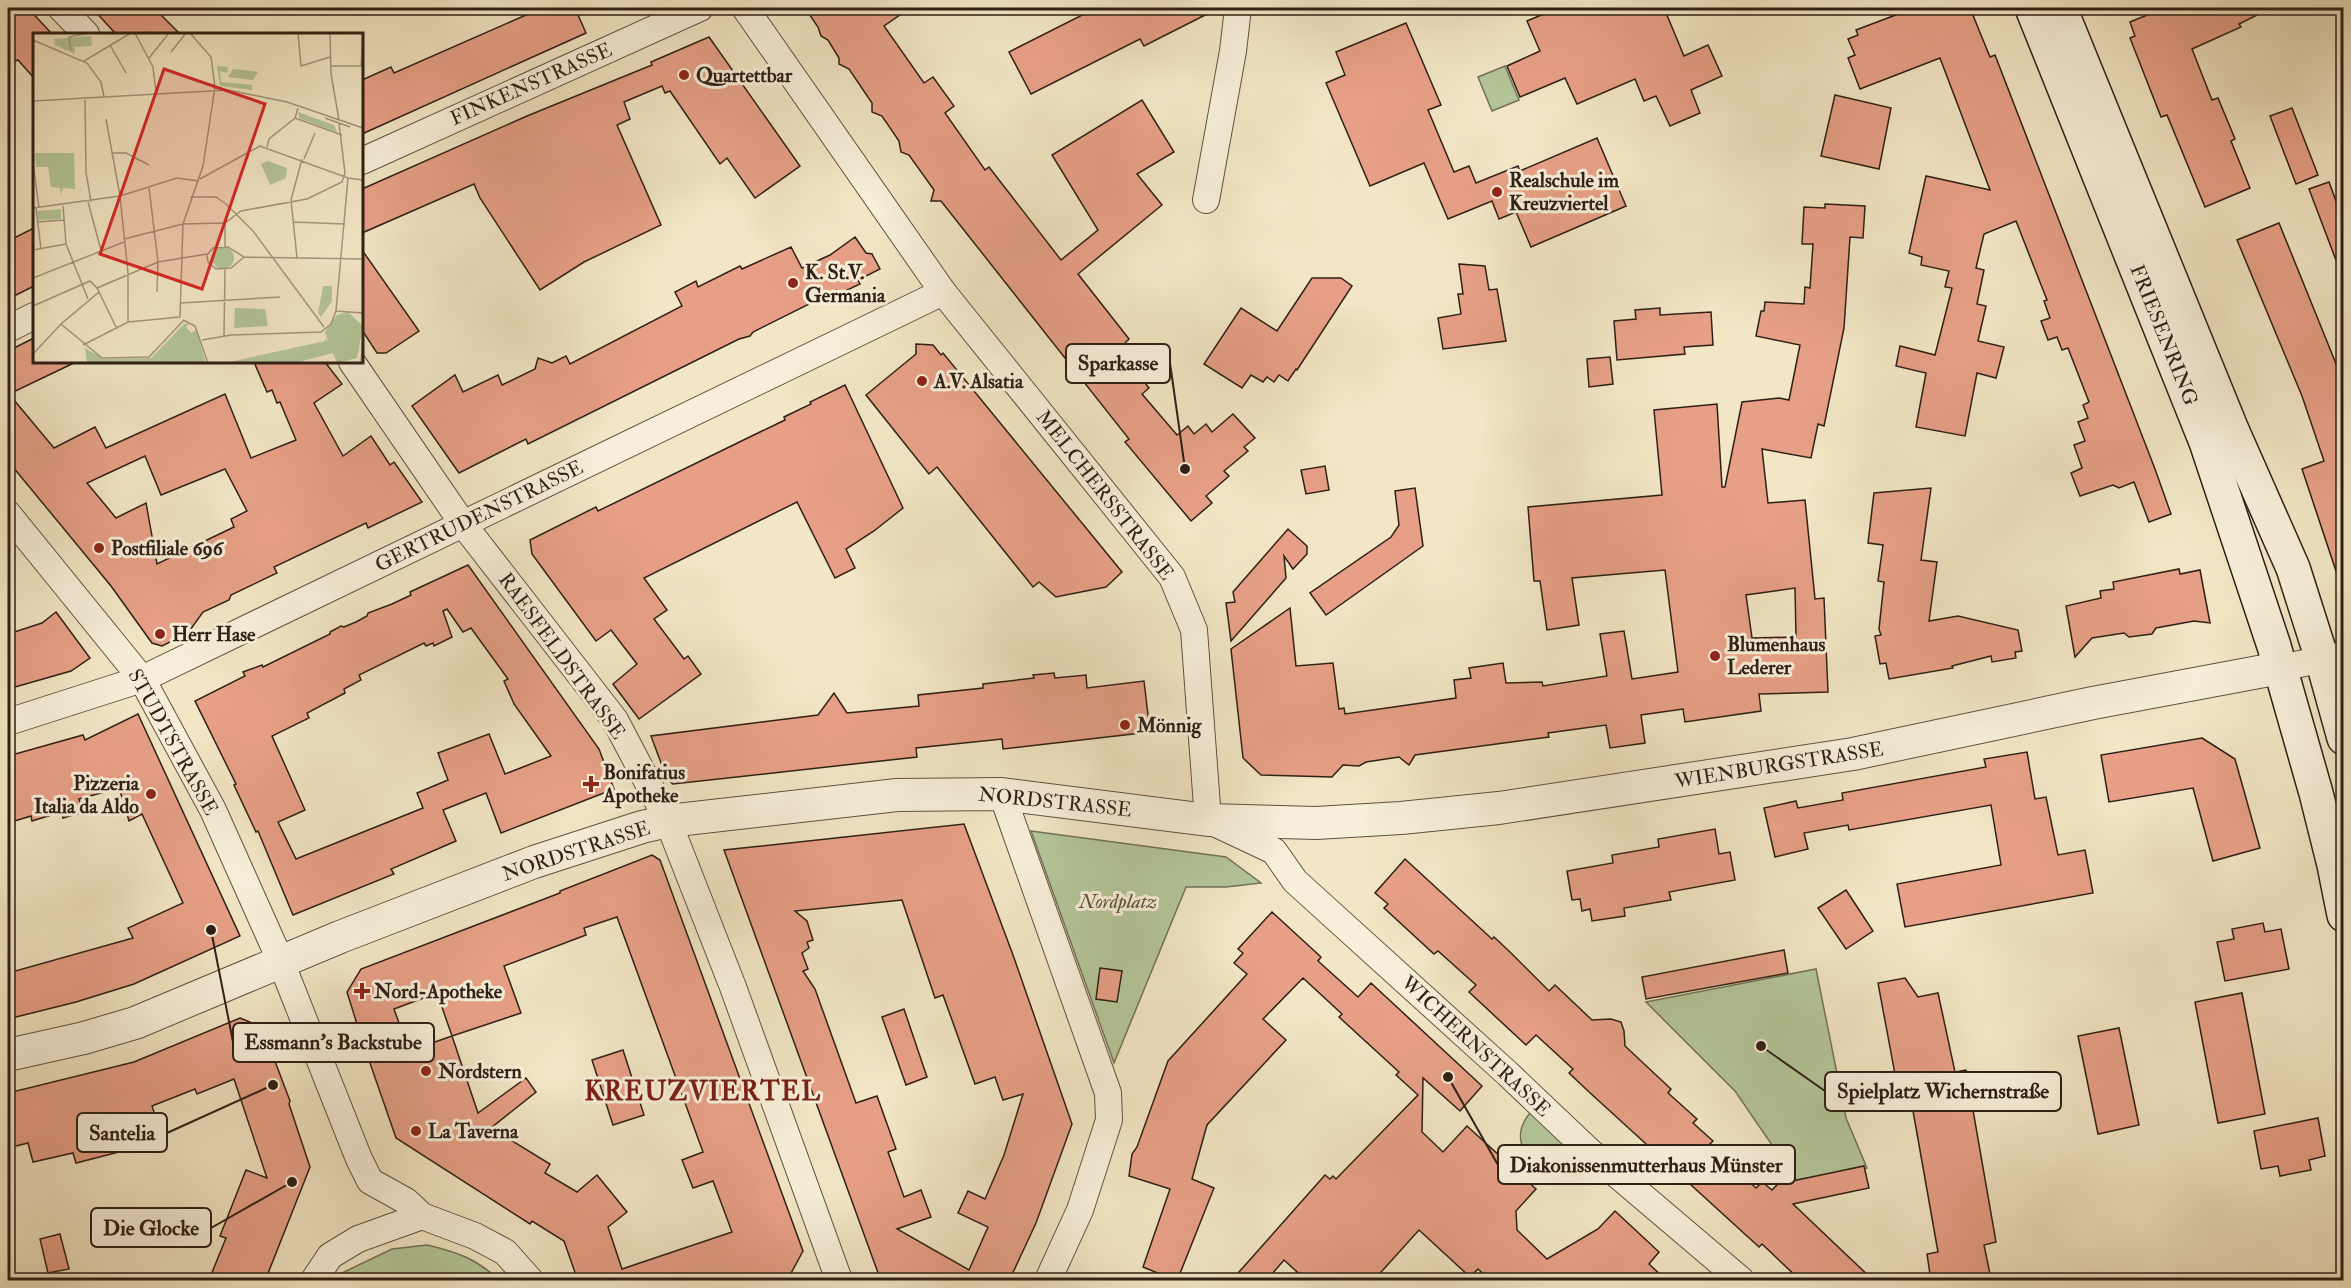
<svg xmlns="http://www.w3.org/2000/svg" width="2351" height="1288" font-family="'IM FELL Double Pica',serif">
<style>
.green{fill:#b4c699;stroke:#727258;stroke-width:1.5}
.building{fill:#e7a087;stroke:#2f1f16;stroke-width:1.5;fill-rule:evenodd}
.lines{fill:none;stroke-linecap:round;stroke-linejoin:round}
.minor-casing{stroke:#605142;stroke-width:28}
.tertiary-casing{stroke:#605142;stroke-width:34}
.secondary-casing{stroke:#2f1f16;stroke-width:36}
.minor{stroke:#f7efd9;stroke-width:26}
.tertiary{stroke:#f7efd9;stroke-width:32}
.secondary{stroke:#f7efd9;stroke-width:33}
.poi-dot{fill:#8f2418;stroke:#f7efd9;stroke-width:2}
.labels{text-anchor:middle;dominant-baseline:central;stroke-width:6;stroke-linejoin:round;paint-order:stroke}
.poi-label{font-size:20px;font-weight:bold;fill:#2f1f16;stroke:#f7efd9;text-anchor:start}
.street-label{font-size:20px;fill:#2f1f16;stroke:#f7efd9}
.park-label{font-size:20px;font-style:italic;fill:#57513d;stroke:#f7efd9}
.district-label{font-size:26px;font-weight:bold;letter-spacing:1.5px;fill:#7a1f14;stroke:#f7efd9}
.inset-road{fill:none;stroke:#a4967e;stroke-width:1.5}
.view{fill:#d62828;fill-opacity:0.15;stroke:#d62828;stroke-width:3}
.inset-edge{fill:none;stroke:#2f1f16;stroke-width:3}
.leader{fill:none;stroke:#2f1f16;stroke-width:2}
.callout-dot{fill:#2f1f16;stroke:#f7efd9;stroke-width:2}
.callout{fill:#f7efd9;stroke:#2f1f16;stroke-width:2}
.callout-label{font-size:21px;text-anchor:middle;font-weight:bold;fill:#2f1f16}
</style>
<rect width="100%" height="100%" fill="#f2e6c4"/>
<filter id="stains"><feTurbulence type="fractalNoise" baseFrequency=".00333" numOctaves="4"/><feColorMatrix values="0 0 0 0 .2 0 0 0 0 .09 0 0 0 0 .02 0 0 0 .5 -.17"/></filter>
<radialGradient id="worn" r=".72"><stop offset=".6" stop-color="#630" stop-opacity="0"/><stop offset="1" stop-color="#630" stop-opacity=".3"/></radialGradient>
<g class="green">
<path d="M1505,66L1519,100L1492,111L1478,77Z"/>
<path d="M1031,831L1226,857L1261,883L1226,887H1186L1114,1063Z"/>
<path d="M1816,969L1846,1118L1867,1168L1796,1180L1735,1091L1646,1002Z"/>
<path d="M1531,1112L1574,1154C1538,1182 1502,1143 1531,1112Z"/>
<path d="M427,1245C457,1252 477,1259 499,1280H338L342,1273L392,1249Z"/>
</g>
<g class="building">
<path d="M8,8H28L52,34H34V78L18,60L8,64Z"/>
<path d="M92,8H154L180,34H116Z"/>
<path d="M542,8H575L586,33L362,134V80L391,67L394,73Z"/>
<path d="M805,8H910L884,26L924,83L933,77L954,106L945,113L985,170L989,167L1061,260L1098,230L1052,155L1142,100L1174,152L1137,174L1162,205L1078,274L1129,339L1125,343L1140,364L1134,369L1149,388L1142,394L1177,435L1188,426L1194,434L1206,424L1212,432L1233,414L1255,438L1244,447L1248,451L1224,471L1229,476L1206,496L1212,503L1191,521L1125,442L1129,439L941,201H931L934,190L909,155L901,152L899,141L882,116L872,112V103L849,69L839,64V58L828,40L821,36L818,27Z"/>
<path d="M1096,8H1219L1144,46L1140,39L1031,94L1009,52Z"/>
<path d="M1558,8H1664L1684,56L1708,45L1722,76L1691,90L1700,113L1670,126L1656,96L1644,101L1635,79L1577,104L1565,78L1520,97L1507,66L1540,51L1527,21Z"/>
<path d="M1914,8H1970L1990,57L1995,55L2155,469L2171,514L2149,522L2134,482L2119,488L2113,485L2080,496L2071,473L2082,468L2074,445L2085,441L2078,422L2088,418L2083,405L2089,402L2068,348L2062,350L2057,337L2048,340L2041,321L2050,318L2044,301L2047,300L2016,221L1984,234L1976,268L1984,270L1977,304L1986,306L1978,341L2004,347L1996,378L1977,373L1965,436L1916,427L1926,373L1896,366L1900,346L1935,355L1952,288L1945,287L1949,271L1921,265L1922,257L1909,253L1926,176L1990,190L1940,58L1860,89L1848,58L1855,55L1848,39L1858,35L1856,30Z"/>
<path d="M2164,8H2271L2239,24L2241,27L2192,49L2212,100L2218,98L2235,139L2231,141L2250,188L2205,207L2167,115L2161,117L2130,38L2135,36L2130,22Z"/>
<path d="M1406,23L1441,105L1428,110L1454,172L1469,166L1476,183L1518,166L1520,171L1597,138L1626,206L1531,247L1516,212L1499,219L1492,201L1448,219L1424,163L1370,186L1326,83L1345,75L1336,52Z"/>
<path d="M709,37L800,166L755,198L727,158L720,164L670,91L665,93L662,86L624,102L630,119L617,125L661,225L584,262L540,290L480,198L474,184L362,233V189L527,116L652,65L651,62Z"/>
<path d="M1835,95L1891,108L1879,169L1821,156Z"/>
<path d="M2292,108L2318,175L2296,184L2270,116Z"/>
<path d="M2329,182L2343,220V275L2342,276L2309,189Z"/>
<path d="M1825,204L1865,206L1863,238L1850,237L1844,328L1824,426L1818,424L1811,458L1762,449L1768,503L1805,500L1815,599L1824,598L1828,692L1759,694L1761,711L1685,722L1683,709L1641,715L1645,743L1610,748L1606,725L1548,733L1549,737L1415,755L1409,765L1399,757L1366,762L1359,766L1343,765L1332,777L1261,775L1243,758L1231,649L1290,608L1296,666L1333,663L1339,709L1344,708L1345,714L1456,698L1454,680L1471,678L1469,668L1503,663L1506,683L1542,682L1543,686L1607,676L1600,634L1624,631L1632,679L1678,672L1665,570L1572,578L1579,625L1547,630L1540,581H1534L1528,507L1662,495L1654,410L1717,404L1722,487H1725L1742,402L1779,398L1789,400L1800,345L1756,336L1761,311H1764L1765,302L1804,304L1805,287L1810,288L1813,244H1802L1804,207L1825,208ZM1795,588L1796,637L1752,638L1746,595Z"/>
<path d="M2279,223L2343,381V582L2340,583L2302,469L2324,461L2302,396L2237,240Z"/>
<path d="M34,228V286L8,299V241Z"/>
<path d="M855,237L866,253L872,254L880,269L858,280L860,284L839,294L837,290L753,332L750,336L739,339L528,444L526,439L459,473L412,406L455,375L463,392L498,375L502,385L535,369L538,358L552,363L566,356L570,364L682,306L675,292L696,281L698,287L740,266L742,269L791,247L802,268L830,255Z"/>
<path d="M362,250L419,331L386,353H377L362,330Z"/>
<path d="M1459,264L1485,266L1489,290L1497,289L1506,341L1443,349L1438,318L1461,314L1458,294H1463Z"/>
<path d="M1312,278H1341L1352,286L1297,370L1296,369L1288,381L1279,375L1274,382L1267,377L1263,382L1251,375L1242,388L1204,364L1241,308L1277,331Z"/>
<path d="M1660,308V315L1711,312L1713,345L1684,347L1685,354L1617,360L1614,321L1636,319L1635,310Z"/>
<path d="M34,338V362H76L9,394L54,448L95,427L106,448L225,394L251,458L296,440L280,402L277,403L272,390L267,392L254,362H325L342,384L314,403L343,456L371,436L390,465L394,462L422,502L368,528L366,523L274,567L277,573L231,595L229,600L203,612L188,633L162,646L152,643L111,586L8,461V351ZM145,456L161,495L225,469L247,511L231,519L234,527L157,564L146,503L116,518L87,483Z"/>
<path d="M916,344L933,345L941,355L943,353L1122,572L1106,587L1056,597L1039,582L1033,587L937,467L929,474L866,395L916,354Z"/>
<path d="M1610,357L1613,384L1589,387L1587,359Z"/>
<path d="M845,385L903,508L874,531L846,549L855,568L835,578L797,502L644,578L667,610L654,619L684,659L688,656L701,674L639,719L613,684L637,664L611,630L596,641L532,554L530,540L596,507L598,511L762,431L785,420L784,417L811,404L810,402Z"/>
<path d="M1325,466L1329,490L1306,494L1301,470Z"/>
<path d="M1415,488L1423,546L1326,615L1310,593L1391,537L1399,525L1395,491Z"/>
<path d="M1931,488L1921,560L1937,562L1929,621L1958,616L2018,630L2022,651L2015,652L2016,658L1992,662L1991,656L1952,666L1953,668L1889,679L1886,663L1880,664L1875,636L1881,635L1879,629L1884,582L1878,581L1883,545L1868,543L1874,493Z"/>
<path d="M1288,529L1307,546V554L1293,569L1284,556L1286,578L1231,641L1226,603L1235,602L1233,592Z"/>
<path d="M468,565L599,749L614,789L501,833L486,793L443,810L456,841L391,869L394,874L293,915L258,831L256,832L234,785L236,784L195,701L245,676L243,672L262,665L263,667L330,634V632L341,626L344,627L356,622L367,616L368,613L392,604L411,595L410,592ZM447,609L463,632L471,628L508,679L504,681L514,704L551,756L505,774L489,734L438,753L448,780L417,793L423,808L296,859L278,822L305,810L272,736L309,718L307,713L345,693L344,689L361,680L359,675L424,643L426,646L433,643L434,646L452,637L443,611Z"/>
<path d="M2179,569L2180,574L2200,570L2210,623L2194,621L2156,628L2152,634L2129,637L2124,633L2092,638L2075,657L2066,606L2101,598L2100,591L2114,589L2113,582Z"/>
<path d="M56,612L90,658L71,671L8,689V634L42,623Z"/>
<path d="M1054,673L1055,678L1086,675L1087,688L1144,681L1150,732L1003,749L1002,739L916,748L917,757L673,784L667,779L651,736L818,715L834,693L847,713L919,706L918,695L983,688V684L1034,678L1033,675Z"/>
<path d="M138,714L240,936L134,984L76,1002L8,1019V973L133,938L128,928L183,903L142,814L129,821L119,788L79,799L83,812L63,818L61,812L32,821L31,816L8,823V756L83,735L85,740Z"/>
<path d="M2202,738L2235,759L2260,848L2213,861L2193,788L2109,802L2101,755Z"/>
<path d="M2027,752L2035,799L2046,797L2058,855L2085,850L2093,893L1905,927L1897,884L2001,865L1991,805L1849,830L1848,825L1804,833L1808,849L1775,857L1764,808L1796,801L1798,808L1843,800L1842,793L1986,767L1984,759Z"/>
<path d="M964,824L1013,955L1072,1124L1036,1223L1009,1281H881L724,850ZM902,900L935,998L943,995L975,1084L995,1077L1003,1100L1023,1094L1004,1155L985,1199L968,1191L958,1213L988,1227L969,1270L897,1229L931,1217L921,1190L904,1197L888,1152L896,1149L877,1096L856,1103L815,989L803,971L808,969L802,953L809,948L807,942L813,940L807,921L795,911Z"/>
<path d="M1715,829L1719,854L1730,852L1735,880L1669,892L1671,900L1624,908L1625,916L1592,921L1590,909L1582,911L1580,899L1572,900L1567,871L1613,863L1612,855L1659,847L1658,839Z"/>
<path d="M652,855L660,860L803,1251L790,1275L774,1281H578L564,1241L532,1221L530,1224L396,1138L362,1040L347,992L361,969L560,893V891ZM617,917L703,1152L682,1160L693,1188L713,1181L732,1232L622,1269L608,1227L627,1212L597,1175L577,1192L545,1173L550,1164L491,1128L536,1092L526,1078L478,1113L452,1036L521,1013L504,966L586,935L584,928ZM437,993L452,1036L409,1051L394,1009Z"/>
<path d="M1405,859L1492,939L1494,937L1510,952L1549,991L1555,985L1592,1020L1611,1019L1621,1022L1624,1031L1625,1046L1671,1089L1668,1093L1697,1119L1693,1123L1713,1141L1709,1145L1756,1188L1762,1182L1772,1190L1778,1184L1864,1166L1869,1188L1793,1204L1874,1281H1801L1762,1244L1759,1247L1588,1091L1569,1073L1573,1069L1536,1035L1526,1045L1469,992L1476,985L1438,951L1434,954L1384,908L1388,904L1375,893Z"/>
<path d="M1846,890L1873,931L1846,949L1818,908Z"/>
<path d="M1272,912L1321,957L1318,961L1358,997L1371,983L1482,1086L1460,1111L1423,1078L1422,1132L1443,1152L1467,1126L1536,1189L1516,1211L1517,1230L1547,1259L1598,1229L1615,1211L1659,1252L1649,1264L1667,1281H1491L1478,1269L1470,1277L1419,1230L1373,1281H1307L1284,1260L1266,1281H1231L1325,1175L1330,1179L1333,1176L1336,1179L1418,1095L1396,1075L1399,1072L1339,1017L1342,1014L1303,978L1263,1019L1286,1040L1207,1125L1192,1179L1214,1188L1177,1281L1143,1267L1170,1189L1129,1176L1132,1154L1137,1147L1168,1061L1247,974L1234,963L1243,953L1238,949Z"/>
<path d="M2263,923L2265,932L2281,929L2289,969L2225,981L2217,942L2234,939L2232,929Z"/>
<path d="M1784,950L1788,973L1646,999L1642,977Z"/>
<path d="M1100,968L1122,971L1117,1002L1096,999Z"/>
<path d="M1905,978L1918,997L1938,993L1955,1072L1966,1070L1996,1242L1984,1245L1990,1274L1982,1276L1983,1281H1931L1927,1254L1938,1252L1918,1139L1908,1083L1897,1085L1878,983Z"/>
<path d="M2242,993L2265,1114L2218,1123L2195,1002Z"/>
<path d="M904,1009L927,1077L906,1085L882,1017Z"/>
<path d="M240,1018L262,1027L290,1101L289,1104L310,1167L265,1281H224L211,1275L226,1238L220,1236L246,1170L267,1178L234,1079L197,1094L195,1089L152,1106L156,1118L113,1136L119,1152L76,1163L73,1153L33,1162L28,1143L8,1148V1093L134,1062Z"/>
<path d="M2119,1028L2139,1125L2098,1134L2078,1036Z"/>
<path d="M623,1050L644,1115L613,1125L592,1060Z"/>
<path d="M2318,1118L2325,1156L2309,1160L2311,1170L2280,1176L2278,1166L2261,1169L2254,1131Z"/>
<path d="M60,1234L69,1269L48,1273L40,1239Z"/>
</g>
<g class="lines">
<defs>
<g id="minor">
<path d="M61,8L86,34"/>
<path d="M745,8L943,292L1172,577L1194,630L1208,820L1274,851L1295,881L1508,1074L1588,1150L1741,1280"/>
<path d="M362,161L700,8"/>
<path d="M1206,200L1233,51L1238,8"/>
<path d="M8,329L34,316"/>
<path d="M352,362L463,524L615,720L668,821L733,987L839,1280"/>
<path d="M8,514L142,679L213,810L281,962L359,1159L370,1181L406,1201L422,1216"/>
<path d="M2280,668L2344,655"/>
<path d="M8,722L142,679L943,292"/>
<path d="M1002,794L1108,1093L1109,1120L1080,1210L1048,1280"/>
<path d="M314,1280L330,1256L358,1239L422,1216L475,1236L505,1252L530,1280"/>
</g>
<path id="tertiary" d="M8,1055L84,1038L135,1023L340,937L534,862L642,827L668,821L897,795L1002,794L1208,820L1316,823L1401,818L1499,808L1853,754L2093,703L2280,668"/>
<g id="secondary">
<path d="M2032,8L2206,442L2274,646L2316,793L2334,865L2344,915"/>
<path d="M2060,8L2232,430L2293,568L2322,659L2344,738"/>
</g>
</defs>
<use href="#minor" class="minor-casing"/>
<use href="#tertiary" class="tertiary-casing"/>
<use href="#secondary" class="secondary-casing"/>
<use href="#minor" class="minor"/>
<use href="#tertiary" class="tertiary"/>
<use href="#secondary" class="secondary"/>
</g>
<g class="poi-dot">
<circle cx="684" cy="75" r="6"/>
<circle cx="1497" cy="192" r="6"/>
<circle cx="793" cy="283" r="6"/>
<circle cx="922" cy="381" r="6"/>
<circle cx="99" cy="548" r="6"/>
<circle cx="160" cy="634" r="6"/>
<circle cx="1715" cy="656" r="6"/>
<circle cx="1125" cy="725" r="6"/>
<path d="M588 775h6v6h6v6h-6v6h-6v-6h-6v-6h6z"/>
<circle cx="151" cy="794" r="6"/>
<path d="M359 982h6v6h6v6h-6v6h-6v-6h-6v-6h6z"/>
<circle cx="426" cy="1071" r="6"/>
<circle cx="416" cy="1131" r="6"/>
</g>
<g class="labels">
<g class="poi-label">
<text x="696" y="75">Quartettbar</text>
<text x="1509" y="180">Realschule im<tspan x="1509" dy="23">Kreuzviertel</tspan></text>
<text x="805" y="272">K. St.V.<tspan x="805" dy="23">Germania</tspan></text>
<text x="934" y="381">A.V. Alsatia</text>
<text x="111" y="548">Postfiliale 696</text>
<text x="172" y="634">Herr Hase</text>
<text x="1727" y="644">Blumenhaus<tspan x="1727" dy="23">Lederer</tspan></text>
<text x="1137" y="725">Mönnig</text>
<text x="603" y="772">Bonifatius<tspan x="603" dy="23">Apotheke</tspan></text>
<text x="139" y="783" text-anchor="end">Pizzeria<tspan x="139" dy="23">Italia da Aldo</tspan></text>
<text x="374" y="991">Nord-Apotheke</text>
<text x="438" y="1071">Nordstern</text>
<text x="428" y="1131">La Taverna</text>
</g>
<g class="street-label">
<text transform="translate(531 84) rotate(-24)">FINKENSTRASSE</text>
<text transform="translate(2164 335) rotate(68)">FRIESENRING</text>
<text transform="translate(1105 495) rotate(52)">MELCHERSSTRASSE</text>
<text transform="translate(479 516) rotate(-26)">GERTRUDENSTRASSE</text>
<text transform="translate(562 656) rotate(54)">RAESFELDSTRASSE</text>
<text transform="translate(173 742) rotate(61)">STUDTSTRASSE</text>
<text transform="translate(1779 765) rotate(-9)">WIENBURGSTRASSE</text>
<text transform="translate(1055 802) rotate(6)">NORDSTRASSE</text>
<text transform="translate(576 851) rotate(-18)">NORDSTRASSE</text>
<text transform="translate(1476 1046) rotate(43)">WICHERNSTRASSE</text>
</g>
<g class="park-label">
<text x="1118" y="901">Nordplatz</text>
</g>
<g class="district-label">
<text x="703" y="1092">KREUZVIERTEL</text>
</g>
</g>
<g transform="translate(33 33)">
<rect width="330" height="330" fill="#f2e6c4"/>
<path d="M58,3L59,13L41,14L42,21L22,12L21,6ZM184,33L195,34L194,40L187,38L188,49L219,52V57L187,53ZM200,36L211,37L225,39L220,47L195,44ZM265,79L301,92L304,99L266,85ZM2,120H41L42,156L30,155L28,162L27,155L18,154L15,134H3ZM235,128L254,135L253,145L237,152L228,131ZM28,176V186L5,187L4,178ZM179 225a11 11 0 1 1 22 0a11 11 0 1 1-22 0ZM290,253H299V268L288,284L285,280ZM202,275L232,276L235,293L201,295ZM315,279L330,293L324,325L304,330L300,320L262,330H192L292,308L293,305L296,311L292,299L304,282ZM157,290L153,294L158,300L163,297L173,330H54L52,315L71,326L118,325L151,291Z" fill="#b4c699"/>
<path class="inset-road" d="M102,0L120,34L123,59M265,0L268,33L297,24M297,0L298,41L306,87M0,7L54,30L68,49L71,64M77,12L93,40M38,17L36,4L56,0M138,19L153,0M116,25L136,0M51,28L98,0M297,33H330M328,33L330,4M52,67L53,139L58,169M0,68L195,57L254,69L330,95M262,85L309,102M292,85L317,94M73,86L87,163L95,240V289M234,114L236,106L262,85L265,75M79,120H93L116,132M271,126L282,100M0,130L6,175M167,146L227,113L315,145L330,147M116,155L125,229L124,259M157,164H183L193,171L220,198L291,294M55,169L68,217M30,173L33,211L55,266M0,175L87,163L144,145L165,148M3,175L8,216M4,189L31,187M260,189L312,191M91,206L150,191L192,190L208,178L274,166L309,149L312,140L306,90M192,214V190M0,217L33,211M211,224L198,235L183,236L175,229L174,222L180,215L195,214L211,224L330,226M264,225L258,167L269,126M0,245L91,209M66,259L84,296M148,270L247,264M0,273L57,248L64,255M303,278L315,145M147,284L150,191L170,133L182,54L178,24L157,0M150,287L162,293L175,330M28,291L69,325L116,324L151,287M191,303L192,236M169,307L198,302L288,299L298,291L303,278L330,280M50,312L95,289L147,284M0,321L28,291L66,259L64,255L125,229L174,221M328,330L330,303"/>
<path class="view" d="M131,36L232,71L169,256L67,221Z"/>
<rect width="330" height="330" class="inset-edge"/>
</g>
<path class="leader" d="M1185 469L1170 363M211 930L233 1042M1761 1046L1825 1091M273 1085L167 1133M1448 1077L1498 1165M292 1182L211 1228"/>
<g class="callout-dot">
<circle cx="1185" cy="469" r="6"/>
<circle cx="211" cy="930" r="6"/>
<circle cx="1761" cy="1046" r="6"/>
<circle cx="273" cy="1085" r="6"/>
<circle cx="1448" cy="1077" r="6"/>
<circle cx="292" cy="1182" r="6"/>
</g>
<g class="callout">
<rect x="1066" y="344" width="104" height="39" rx="6"/>
<rect x="233" y="1023" width="201" height="39" rx="6"/>
<rect x="1825" y="1072" width="236" height="39" rx="6"/>
<rect x="77" y="1113" width="90" height="39" rx="6"/>
<rect x="1498" y="1145" width="297" height="39" rx="6"/>
<rect x="91" y="1208" width="120" height="39" rx="6"/>
</g>
<g class="callout-label">
<text x="1118" y="370">Sparkasse</text>
<text x="333" y="1049">Essmann's Backstube</text>
<text x="1943" y="1098">Spielplatz Wichernstraße</text>
<text x="122" y="1140">Santelia</text>
<text x="1646" y="1172">Diakonissenmutterhaus Münster</text>
<text x="151" y="1235">Die Glocke</text>
</g>
<rect width="2351" height="1288" fill="none" stroke="#f2e6c4" stroke-width="30"/>
<rect x="9" y="9" width="2333" height="1270" fill="none" stroke="#2f1f16" stroke-width="3"/>
<rect x="15" y="15" width="2321" height="1258" fill="none" stroke="#2f1f16" stroke-width="1.5"/>
<rect width="100%" height="100%" filter="url(#stains)"/>
<rect width="100%" height="100%" fill="url(#worn)"/>
</svg>
